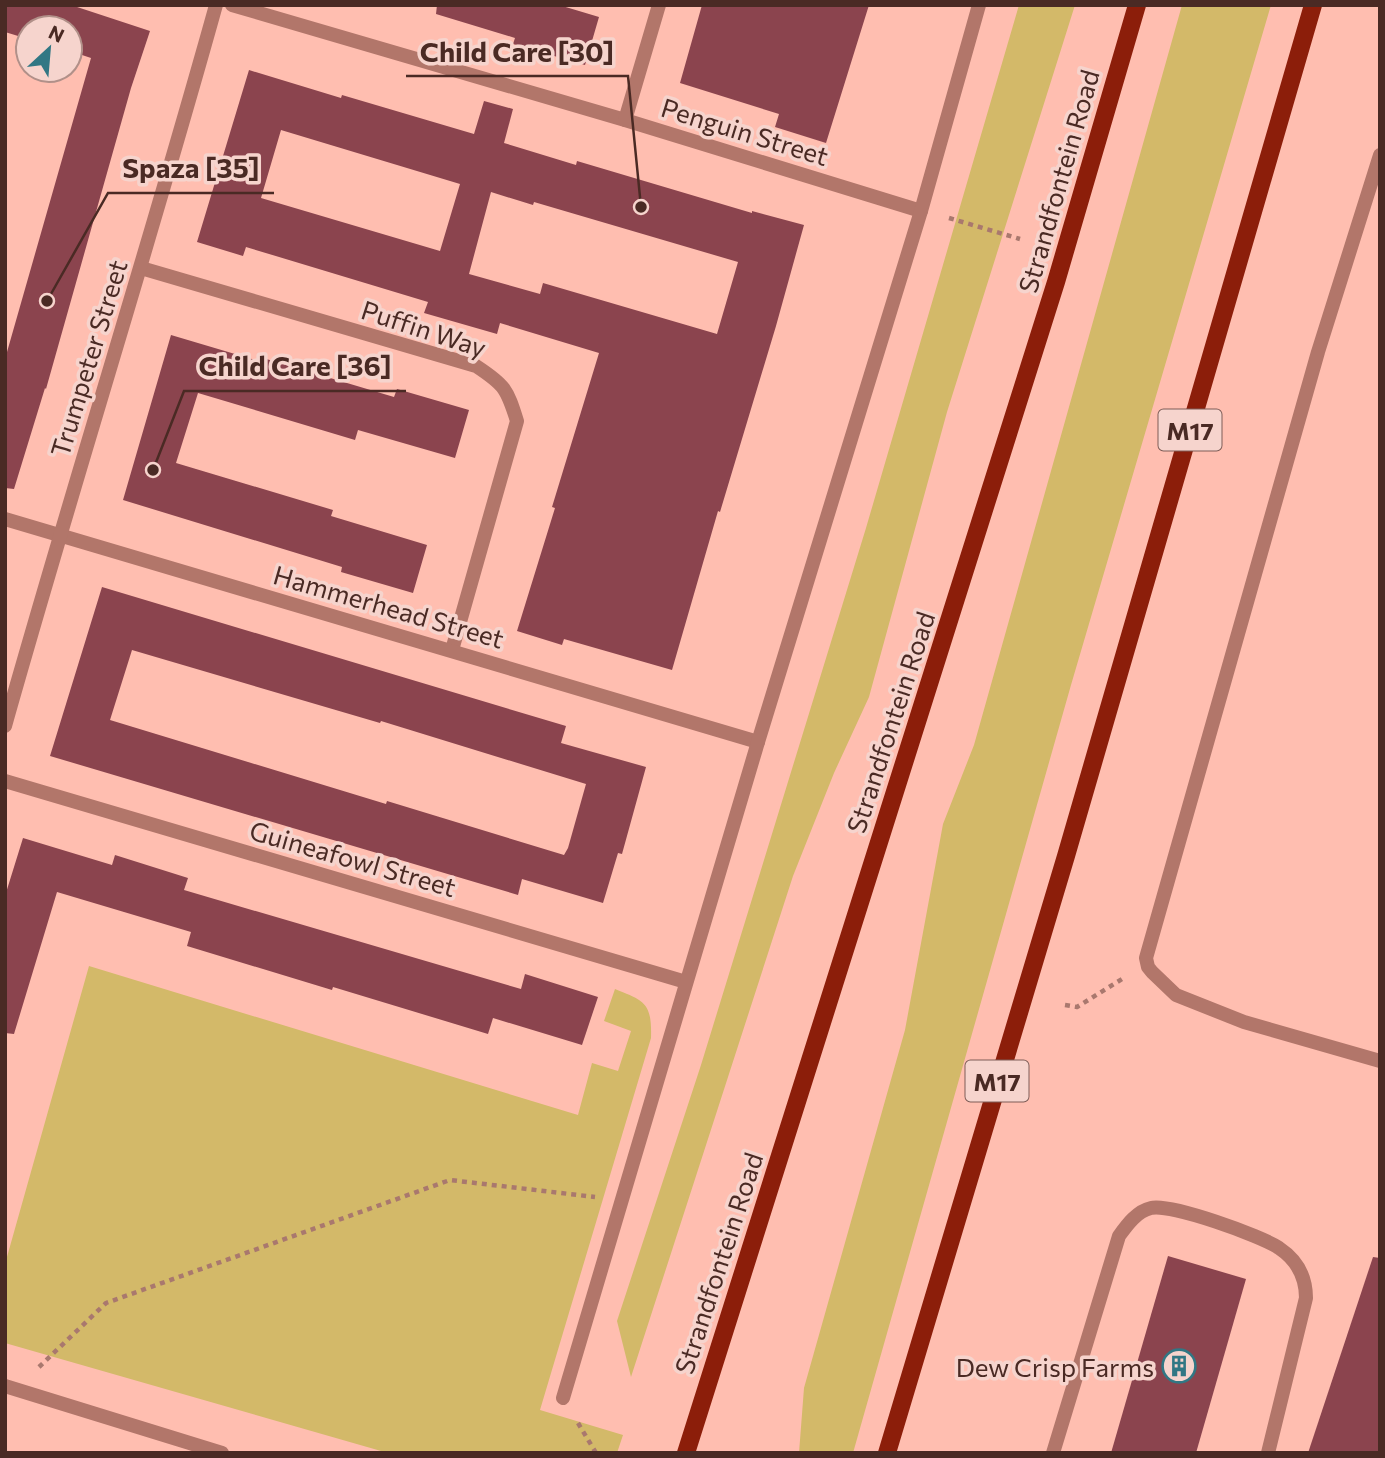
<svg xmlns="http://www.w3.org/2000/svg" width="1385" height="1458" font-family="Commissioner,sans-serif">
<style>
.green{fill:#d3b969}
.building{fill:#8b444e;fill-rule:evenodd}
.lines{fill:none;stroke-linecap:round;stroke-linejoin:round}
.path{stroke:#a9786e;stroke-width:4.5;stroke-dasharray:5 5;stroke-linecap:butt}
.lane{stroke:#b2766a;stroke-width:14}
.street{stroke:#b2766a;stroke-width:14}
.primary{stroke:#8c1e0a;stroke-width:18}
.labels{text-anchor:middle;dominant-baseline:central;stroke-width:7;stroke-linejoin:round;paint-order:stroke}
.shield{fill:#f6d4cd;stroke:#7e5d57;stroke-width:2}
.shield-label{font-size:24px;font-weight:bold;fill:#4a2a24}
.street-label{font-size:26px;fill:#4a2a24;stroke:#f6d4cd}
.poi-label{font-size:26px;fill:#4a2a24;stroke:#f6d4cd;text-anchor:end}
.leader{fill:none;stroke:#4a2a24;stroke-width:2.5}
.callout-dot{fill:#4a2a24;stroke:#f6d4cd;stroke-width:2.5}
.callout-label{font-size:28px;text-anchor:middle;font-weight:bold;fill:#4a2a24;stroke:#f6d4cd;stroke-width:7;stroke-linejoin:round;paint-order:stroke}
</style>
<rect width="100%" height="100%" fill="#ffbeb0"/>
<g class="green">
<path d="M1019,5H1075L947,412L869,697L834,773L793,876L631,1377L617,1321L701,1065L866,528Z"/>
<path d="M1182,5H1271L1071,685L853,1453H799L804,1388L905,1030L943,824L974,745Z"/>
<path d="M89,966L578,1115L592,1063L618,1071L631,1031L604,1021L615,989C645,1001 652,1003 651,1038L540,1410L623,1435L617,1453H388L5,1343V1264Z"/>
</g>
<g class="building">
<path d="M5,5H71L150,31L131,88L46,389L45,388L14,489L5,488V359L91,58L70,51V28H28V39L5,32Z"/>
<path d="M437,5H559L599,17L585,65L513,44L515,38L436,14Z"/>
<path d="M702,5H869L826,143L775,127L779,114L680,83Z"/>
<path d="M249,70L341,98L342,95L474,134L484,101L513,109L504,143L576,165L577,161L752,213V211L804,225L776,326L720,512L718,511L672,670L564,639L562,645L517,631L555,508L552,507L599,353L500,323L497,334L424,313L428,302L246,247L243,256L197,242ZM281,130L460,184L440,251L261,198ZM491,192L533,205L534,202L738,262L717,334L543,283L540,294L469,274Z"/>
<path d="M171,335L262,362L263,358L394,397L397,389L469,410L455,458L358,430L355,440L198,393L176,463L333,510L331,516L427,545L413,593L341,572L342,567L123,500Z"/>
<path d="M102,587L566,726L561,743L646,767L622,854L618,853L603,903L522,879L518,895L50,756ZM132,650L380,723L381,721L586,784L568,848L564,855L387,801L386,804L110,720Z"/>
<path d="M23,838L112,865L115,855L188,878L184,890L521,989L525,974L598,997L582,1045L493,1018L488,1034L333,987L332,990L187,946L191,932L57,892L14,1034L5,1033V896Z"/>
<path d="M1168,1256L1246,1279L1196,1453H1111Z"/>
<path d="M1373,1257L1380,1258V1453H1308Z"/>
</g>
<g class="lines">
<g class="path">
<path d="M949,218L1020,239"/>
<path d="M1065,1005L1077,1007L1122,979"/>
<path d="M39,1367L106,1303L450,1180L595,1197"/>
<path d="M578,1423L596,1453"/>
</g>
<path class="lane" d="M1053,1453L1119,1236C1127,1225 1137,1211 1151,1208C1170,1203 1262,1236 1279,1248C1297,1260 1306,1277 1306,1298L1268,1453"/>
<g class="street">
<path d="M232,5L625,120L921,211"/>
<path d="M625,120L659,5"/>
<path d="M1380,155L1318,352L1146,958L1148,967L1152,972L1176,995L1244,1022L1380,1061"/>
<path d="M141,268L476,366C505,385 507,389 517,421L452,650"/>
<path d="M5,519L758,742"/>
<path d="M5,726C73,485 149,246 216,5"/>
<path d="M5,781L686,982"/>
<path d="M5,1386L222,1453"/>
<path d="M563,1398L758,742L921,211L979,5"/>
</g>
<g class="primary">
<path d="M686,1453L1056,282L1137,5"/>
<path d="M887,1453L1066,856L1313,5"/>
</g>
</g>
<defs>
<symbol id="building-ring" viewBox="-11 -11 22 22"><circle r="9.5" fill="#f6d4cd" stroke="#317784" stroke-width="1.5"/><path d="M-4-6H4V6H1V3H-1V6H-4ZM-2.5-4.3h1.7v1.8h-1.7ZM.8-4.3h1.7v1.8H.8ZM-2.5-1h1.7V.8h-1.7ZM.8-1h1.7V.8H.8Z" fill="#317784"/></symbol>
</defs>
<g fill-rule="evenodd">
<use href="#building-ring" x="1160" y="1347" width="38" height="38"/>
</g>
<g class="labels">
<g class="shield">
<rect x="1158.5" y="409.5" width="63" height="41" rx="5"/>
<rect x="965.5" y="1060.5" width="63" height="41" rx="5"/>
</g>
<g class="shield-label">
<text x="1190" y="430">M17</text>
<text x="997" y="1081">M17</text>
</g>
<g class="street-label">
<text transform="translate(745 131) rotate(17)">Penguin Street</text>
<text transform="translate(1058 181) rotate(-74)">Strandfontein Road</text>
<text transform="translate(424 328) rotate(18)">Puffin Way</text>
<text transform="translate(88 358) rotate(-73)">Trumpeter Street</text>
<text transform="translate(389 606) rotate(16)">Hammerhead Street</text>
<text transform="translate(890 722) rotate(-72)">Strandfontein Road</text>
<text transform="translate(353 858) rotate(16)">Guineafowl Street</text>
<text transform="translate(718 1263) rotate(-72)">Strandfontein Road</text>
</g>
<g class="poi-label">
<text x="1154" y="1366">Dew Crisp Farms</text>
</g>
</g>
<path class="leader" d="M641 207L628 76H406M47 301L108 193H274M153 470L184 391H406"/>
<g class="callout-dot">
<circle cx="641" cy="207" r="7"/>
<circle cx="47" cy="301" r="7"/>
<circle cx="153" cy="470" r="7"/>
</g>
<g class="callout-label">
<text x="517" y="62">Child Care [30]</text>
<text x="191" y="178">Spaza [35]</text>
<text x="295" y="376">Child Care [36]</text>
</g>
<rect width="1385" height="1458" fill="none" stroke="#4a2a24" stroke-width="14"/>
<g transform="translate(49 49) rotate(26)"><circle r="33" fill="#f6d4cd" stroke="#b19089" stroke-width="2"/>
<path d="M0-5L12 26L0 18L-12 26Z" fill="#317784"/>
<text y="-10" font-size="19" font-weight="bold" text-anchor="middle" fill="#4a2a24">N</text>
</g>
</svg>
